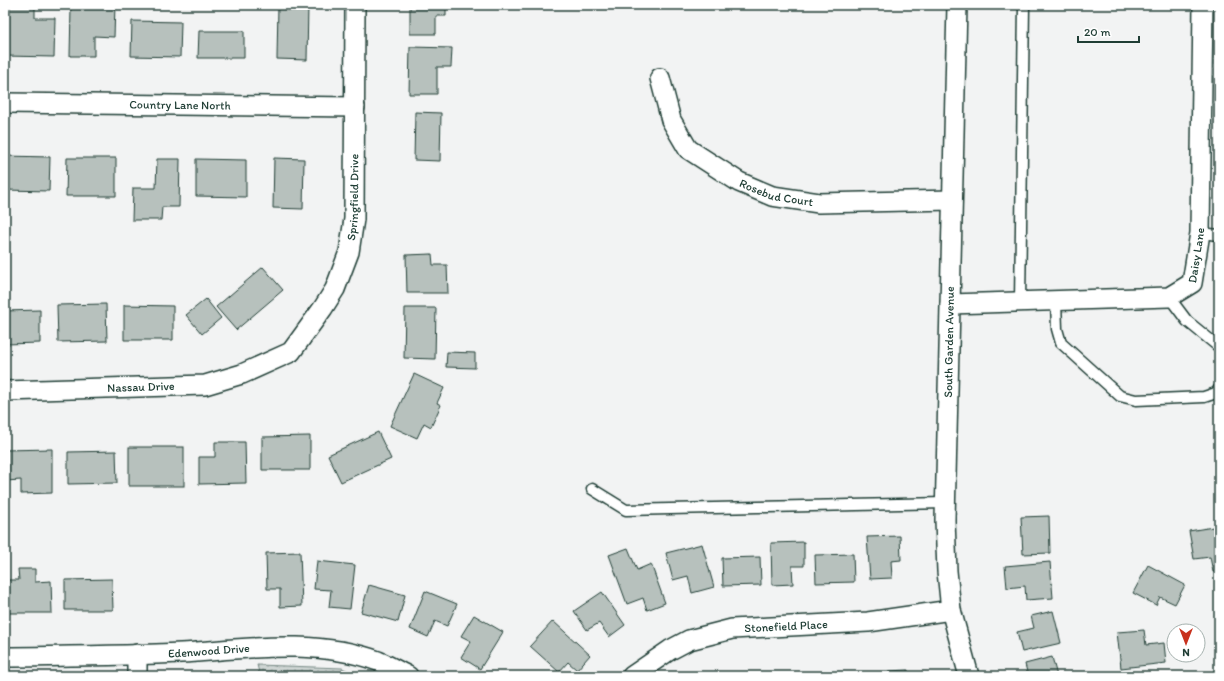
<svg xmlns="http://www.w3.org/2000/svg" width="1224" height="681" font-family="Itim,sans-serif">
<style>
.park{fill:url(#park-dots);stroke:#768984}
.building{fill:#b7c1bd;stroke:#1f3d34}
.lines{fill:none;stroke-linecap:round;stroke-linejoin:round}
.service-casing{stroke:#1f3d34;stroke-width:13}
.minor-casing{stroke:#1f3d34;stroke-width:22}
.service{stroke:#fff;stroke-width:10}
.minor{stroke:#fff;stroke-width:19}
.labels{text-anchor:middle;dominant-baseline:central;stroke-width:4;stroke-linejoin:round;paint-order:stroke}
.street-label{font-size:12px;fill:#1f3d34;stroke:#fff}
</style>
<defs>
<pattern id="park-dots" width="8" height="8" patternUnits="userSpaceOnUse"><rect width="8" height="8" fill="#ced5d3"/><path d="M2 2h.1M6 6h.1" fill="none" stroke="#b0b8b6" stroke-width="1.8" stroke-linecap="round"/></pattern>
</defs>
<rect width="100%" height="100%" fill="#f2f3f3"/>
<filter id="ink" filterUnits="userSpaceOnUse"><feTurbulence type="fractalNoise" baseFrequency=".025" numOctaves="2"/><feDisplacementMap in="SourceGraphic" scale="8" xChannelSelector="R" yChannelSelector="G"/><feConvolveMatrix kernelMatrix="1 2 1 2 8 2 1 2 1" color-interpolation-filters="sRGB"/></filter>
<g filter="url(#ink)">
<path class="park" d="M257,665L342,668L360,676H260Z"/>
<g class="building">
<path d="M5,5L35,6V18H55L54,57L5,56Z"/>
<path d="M98,5H115L114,37L94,36V56H70L71,8H98Z"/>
<path d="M278,5H308L307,60L277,59Z"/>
<path d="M410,5H446V16H436V34H410Z"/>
<path d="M132,21L181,22L180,57L131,56Z"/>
<path d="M199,31H244V58H198Z"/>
<path d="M410,47L452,48L451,67H437V94H409Z"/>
<path d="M415,112L441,113L440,161L414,160Z"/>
<path d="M5,156L50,157L49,191L5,190Z"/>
<path d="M67,158H116V196H66Z"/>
<path d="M274,158L304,159L303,209L273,208Z"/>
<path d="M157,159H180L179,207H162L161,220H132L133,188H156Z"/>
<path d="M196,159L246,160V197L196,196Z"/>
<path d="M432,254L433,265H447L448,293H407L406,255Z"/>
<path d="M263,267L283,290L236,330L216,307Z"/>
<path d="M206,299L221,318L202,334L186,315Z"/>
<path d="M106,304L107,341L58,342L57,305Z"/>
<path d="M124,305L173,306V340H124Z"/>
<path d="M405,308H436L435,359L404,358Z"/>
<path d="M40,310V343L5,344V311Z"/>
<path d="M447,352L475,353V368L446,367Z"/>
<path d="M414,374L444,388L437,403L441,405L431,427L424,423L417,438L390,426Z"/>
<path d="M378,432L391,459L341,482L328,455Z"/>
<path d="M310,436V470H262V437Z"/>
<path d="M215,442H245L246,483L199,484V457H215Z"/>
<rect x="129" y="447" width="55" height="39"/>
<path d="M52,449V493L21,494V480L5,481V450Z"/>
<path d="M116,451L117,483L68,484V452Z"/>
<path d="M1049,516L1050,553L1023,554L1021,517Z"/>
<path d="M1219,526V571L1213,572L1210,557L1194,559L1189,531Z"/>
<path d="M900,536L901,560L891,561L892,578L870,579L867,537Z"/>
<path d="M804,542V566H792L793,584L772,585L771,543Z"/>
<path d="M702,544L714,587L692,593L688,576L673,580L666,553Z"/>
<path d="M628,548L637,570L651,564L665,603L647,610L643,598L627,604L609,555Z"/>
<path d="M300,552L302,606L280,607V589H267L266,553Z"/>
<path d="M853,554L854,582L816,583L815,555Z"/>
<path d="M760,557L761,585L723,586L722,558Z"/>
<path d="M317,561L355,565L350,609L329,607L331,590L314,589Z"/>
<path d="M1050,562L1053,598L1026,600L1025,586L1007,588L1005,566Z"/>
<path d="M1148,565L1185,585L1175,604L1160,597L1156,605L1133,593Z"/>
<path d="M18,569H35V582L51,581L52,613H5V580H19Z"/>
<path d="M112,579L113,610H65V580Z"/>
<path d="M369,585L405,595L398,622L361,612Z"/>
<path d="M425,591L457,604L447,626L435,621L428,637L410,629Z"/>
<path d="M602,592L625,625L609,637L599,623L587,630L574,611Z"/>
<path d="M1053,611L1061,643L1022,652L1017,632L1034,628L1031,616Z"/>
<path d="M474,615L503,632L480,669L461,657L471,641L461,636Z"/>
<path d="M553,621L590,655L577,670L568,662L559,672L530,646Z"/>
<path d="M1144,630L1146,645L1164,643L1166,663L1121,668L1117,632Z"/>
<path d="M1052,657L1057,676H1028L1025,664Z"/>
<path d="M908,670V676H889V671Z"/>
</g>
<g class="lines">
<defs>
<g id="service">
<path d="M1200,233L1219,235"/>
<path d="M1169,297L1187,321L1219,347"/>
<path d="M1056,301L1057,329L1061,343L1120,396L1136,400L1204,397L1216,393L1219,389"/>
<path d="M1020,302L1024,5"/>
<path d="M592,489L626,510L945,503"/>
</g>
<g id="minor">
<path d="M957,5L945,520L947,571L951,610L969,676"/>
<path id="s1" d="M660,78L671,120L688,149L739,182L772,196L819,203L952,200"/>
<path id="s2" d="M5,103L355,107"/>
<path id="s3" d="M950,304L1169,297L1192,283L1200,233L1203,5"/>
<path id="s4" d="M5,391L205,385L242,374L291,352L323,308L335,289L349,252L354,219L355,5"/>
<path d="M137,654V676"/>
<path id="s5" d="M5,657C64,656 123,656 181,653C245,649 316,638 378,661C388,665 398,671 408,676"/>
<path id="s6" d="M632,676L670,650L689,640L732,629L868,622L951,610"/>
</g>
</defs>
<use href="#service" class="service-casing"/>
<use href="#minor" class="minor-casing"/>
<use href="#service" class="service"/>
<use href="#minor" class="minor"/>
</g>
</g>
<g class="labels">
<g class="street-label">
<text stroke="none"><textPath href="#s2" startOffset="175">Country Lane North</textPath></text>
<text stroke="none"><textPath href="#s1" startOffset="177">Rosebud Court</textPath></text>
<text stroke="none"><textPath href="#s4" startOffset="464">Springfield Drive</textPath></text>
<text stroke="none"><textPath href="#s3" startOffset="274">Daisy Lane</textPath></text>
<text transform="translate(949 342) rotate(-89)">South Garden Avenue</text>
<text stroke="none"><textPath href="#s4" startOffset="136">Nassau Drive</textPath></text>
<text stroke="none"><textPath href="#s6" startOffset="166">Stonefield Place</textPath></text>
<text stroke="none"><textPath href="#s5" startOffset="204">Edenwood Drive</textPath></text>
</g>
</g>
<rect width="1224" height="681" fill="none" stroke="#fff" stroke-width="20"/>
<rect x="10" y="10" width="1204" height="661" fill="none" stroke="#1f3d34" stroke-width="1.5" filter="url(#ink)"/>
<g transform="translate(1186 643) rotate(180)"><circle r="19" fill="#ffffff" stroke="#a5b1ae"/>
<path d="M0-3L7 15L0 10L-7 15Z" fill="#c8321e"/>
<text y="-6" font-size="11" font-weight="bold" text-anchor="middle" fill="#1f3d34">N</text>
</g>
<path d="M1078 36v6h61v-6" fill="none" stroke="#1f3d34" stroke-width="2"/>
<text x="1084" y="36" font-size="12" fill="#1f3d34" stroke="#ffffff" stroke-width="3" paint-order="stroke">20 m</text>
</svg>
